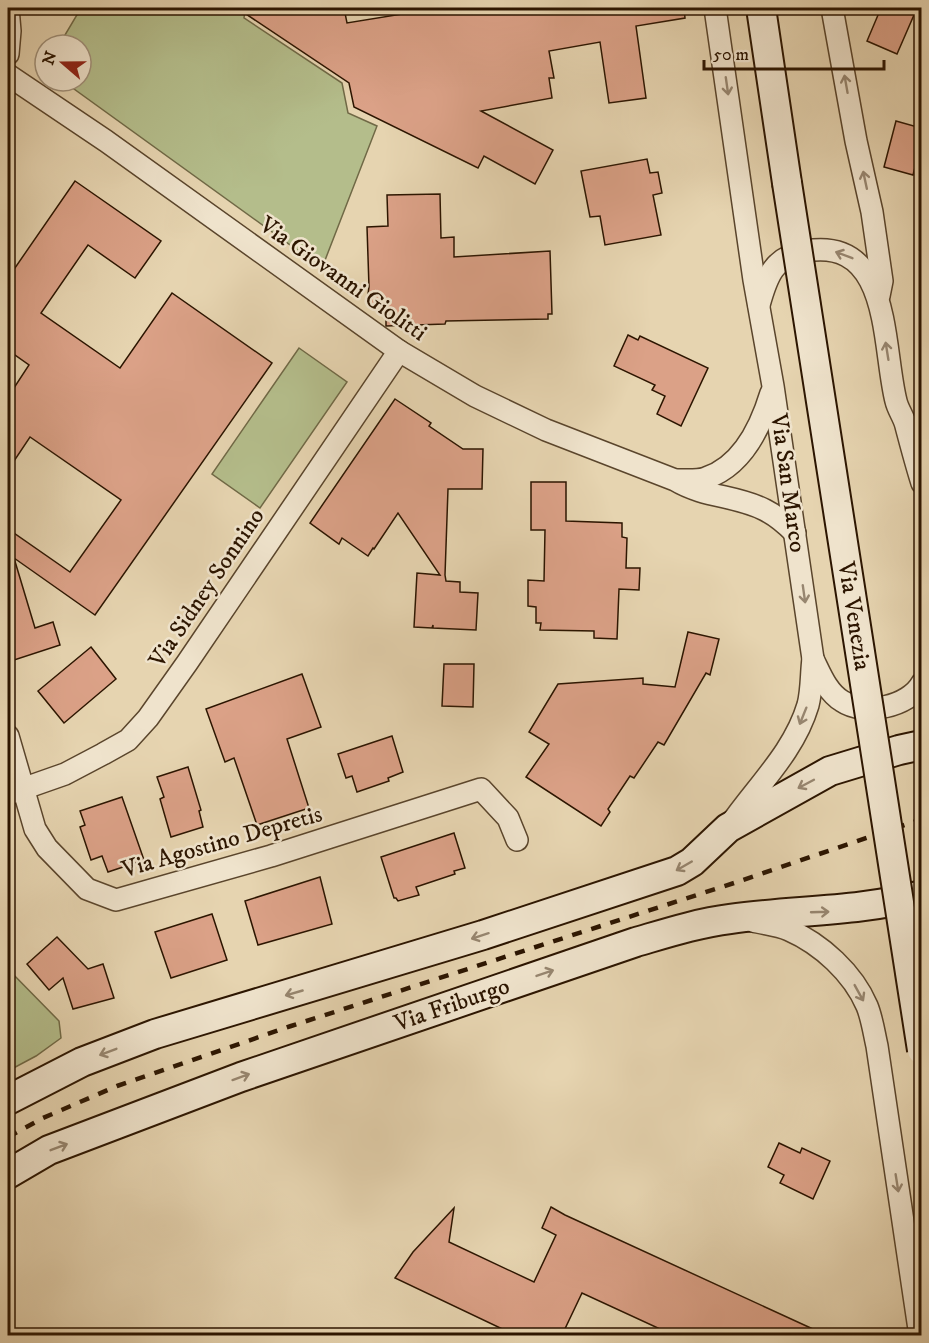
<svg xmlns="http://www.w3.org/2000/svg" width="929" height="1343" font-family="'IM FELL DW Pica',serif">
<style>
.green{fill:#b4bd8b;stroke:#706946;stroke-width:1.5}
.building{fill:#dba187;stroke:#2c1500;stroke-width:1.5}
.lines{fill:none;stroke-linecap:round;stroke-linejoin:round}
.street-casing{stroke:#5a452c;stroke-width:24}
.secondary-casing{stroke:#2c1500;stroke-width:32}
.street{stroke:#efe3cc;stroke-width:21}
.secondary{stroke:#efe3cc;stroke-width:28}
.rail{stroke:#2c1500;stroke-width:4.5;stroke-dasharray:10 10;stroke-linecap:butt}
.secondary-bridge-casing{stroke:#2c1500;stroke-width:32;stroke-linecap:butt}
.secondary-bridge{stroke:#efe3cc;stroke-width:28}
.oneway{stroke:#978670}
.labels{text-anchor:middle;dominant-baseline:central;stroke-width:5;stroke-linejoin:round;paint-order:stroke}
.street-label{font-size:24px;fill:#2c1500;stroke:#efe3cc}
</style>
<rect width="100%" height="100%" fill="#e6d4b0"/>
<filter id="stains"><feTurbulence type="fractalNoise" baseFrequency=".00333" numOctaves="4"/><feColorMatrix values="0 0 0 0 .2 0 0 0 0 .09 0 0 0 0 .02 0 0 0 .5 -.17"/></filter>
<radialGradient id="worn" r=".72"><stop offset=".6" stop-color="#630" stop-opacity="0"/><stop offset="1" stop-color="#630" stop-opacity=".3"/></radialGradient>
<g class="green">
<path d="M81,8H240L245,11L244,18L342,83L348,113L377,126L322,268L63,81H81V45H59Z"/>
<path d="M299,348L347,382L260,508L212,474Z"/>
<path d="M8,969L59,1021L61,1038L36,1056L8,1071Z"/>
</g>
<g class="building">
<path d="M237,8H344L347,23L439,8H684L685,18L636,26L646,98L609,103L600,42L549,51L554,78H549L552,98L481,111L553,150L535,184L484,156L478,168L354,107L349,83Z"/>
<path d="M881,8H917L897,54L867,41Z"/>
<path d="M896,121L921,128V144L913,175L884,167Z"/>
<path d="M647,159L650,173L658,172L662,193L653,195L661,235L605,245L600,216L590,217L581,171Z"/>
<path d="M75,181L161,241L135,278L88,245L41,313L120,368L172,293L272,363L95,615L14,558L35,628L53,622L60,645L8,662V529L70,572L121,500L30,437L8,470V397L29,365L8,350V278Z"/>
<path d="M440,194L441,238L454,237V257L550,251L552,314H548V319L446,321L445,324L386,326V317L377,310L370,302L368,294L369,287L367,227L388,226L387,195Z"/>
<path d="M628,335L638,340L640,336L708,368L681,426L657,414L665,396L652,390L655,385L614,366Z"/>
<path d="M395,399L431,423L429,426L463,449H483L482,489H448L445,575L446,581L460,582V592L478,593L476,630L433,628V625L432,628L414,627L417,573L440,575L398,513L374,549L373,548L368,556L342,538L339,544L310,523Z"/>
<path d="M531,482H566V521L622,523V537L627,538L626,568H640L639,590L619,589L617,639L594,638V631L540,630L541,623H536V607L528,606V580L544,581L545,530H531Z"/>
<path d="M688,632L719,639L710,675L706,673L664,745L658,742L634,778L630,776L608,809L610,812L601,826L526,777L549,744L529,732L558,684L643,678V684L675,687Z"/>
<path d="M91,647L116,679L64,723L38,691Z"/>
<path d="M444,664H474L473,707L442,706Z"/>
<path d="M302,674L321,727L287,739L309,808L257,825L234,758L225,762L206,709Z"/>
<path d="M392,736L403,772L388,778L389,781L357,792L352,776L346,778L338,754Z"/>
<path d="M188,767L201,810L199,811L203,827L171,837L160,799L164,797L157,777Z"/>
<path d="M122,797L144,860L108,872L102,856L91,860L80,827L85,825L80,811Z"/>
<path d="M454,833L465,868L454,871L455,874L416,887L419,895L398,901L396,898H394L381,857Z"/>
<path d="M320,877L332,924L258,945L245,901Z"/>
<path d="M212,914L227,960L171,978L155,932Z"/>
<path d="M57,937L88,969L103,964L114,998L73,1009L63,978L49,990L27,964Z"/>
<path d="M779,1143L800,1153L802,1148L830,1161L813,1199L780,1183L784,1175L768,1167Z"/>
<path d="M551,1207L565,1215L826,1335H673L582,1293L562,1335H515L395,1278L413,1252L454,1208L449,1242L534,1282L556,1235L542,1228Z"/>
</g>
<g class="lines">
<defs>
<g id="street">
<path d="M715,8L754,280L773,386L813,659C811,673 812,690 808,705C794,752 757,786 730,825"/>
<path d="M832,8L856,141L872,212L882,281L879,296"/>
<path d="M8,54L10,31L8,8"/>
<path d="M8,75L106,141L399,351L475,396L546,430L675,480C705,498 736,495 765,510C777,516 786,524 795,533"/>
<path d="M759,305C767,276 774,256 806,251C892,237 882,346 896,401C898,410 904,417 906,426C911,445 916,464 922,483"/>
<path d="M678,480C687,480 698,481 706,478C742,466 761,426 771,393"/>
<path d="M813,659C820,673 827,692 842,701C864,716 909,707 922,683"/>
<path d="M8,736L35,829L47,848L87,889L116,900L271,856L481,789L508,818L517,840"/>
<path d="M8,794L65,774L103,754L128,740L148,718L187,663L399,351"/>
<path d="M753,921C764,924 778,925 789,930C821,944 853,973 867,1006C872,1018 874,1033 877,1046L920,1336"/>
</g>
<g id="secondary">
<path d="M761,8L787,183"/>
<path d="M8,1100L82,1062L155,1034L483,935L677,871L692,862L728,828L830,771L899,750L922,745"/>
<path d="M8,1174L49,1150L241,1077L636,942C667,933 698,923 730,919C794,910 859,912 922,895"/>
</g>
</defs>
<use href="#street" class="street-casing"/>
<use href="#secondary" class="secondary-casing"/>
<use href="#street" class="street"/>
<use href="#secondary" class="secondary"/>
<path class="rail" d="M8,1137L43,1118L117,1086L291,1026L734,883L922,819"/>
<defs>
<path id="secondary-bridge" d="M787,183L922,1050"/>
</defs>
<use href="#secondary-bridge" class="secondary-bridge-casing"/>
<use href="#secondary-bridge" class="secondary-bridge"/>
</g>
<defs><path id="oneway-shaft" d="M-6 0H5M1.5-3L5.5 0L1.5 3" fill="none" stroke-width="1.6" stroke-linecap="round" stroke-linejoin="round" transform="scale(1.5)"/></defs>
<g class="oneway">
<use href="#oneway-shaft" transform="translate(846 84) rotate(-100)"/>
<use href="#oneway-shaft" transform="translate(727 86) rotate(82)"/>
<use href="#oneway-shaft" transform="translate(865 180) rotate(-102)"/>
<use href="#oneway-shaft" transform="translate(844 255) rotate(-159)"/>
<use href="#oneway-shaft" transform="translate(887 351) rotate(-99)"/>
<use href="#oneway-shaft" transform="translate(804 594) rotate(82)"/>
<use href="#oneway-shaft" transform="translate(803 716) rotate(112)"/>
<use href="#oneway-shaft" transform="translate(806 784) rotate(152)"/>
<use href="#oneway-shaft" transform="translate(684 866) rotate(150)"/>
<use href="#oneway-shaft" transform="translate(820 912) rotate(-2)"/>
<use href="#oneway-shaft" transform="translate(480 936) rotate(162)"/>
<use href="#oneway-shaft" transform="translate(545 973) rotate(-19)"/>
<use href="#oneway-shaft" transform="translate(294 993) rotate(164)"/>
<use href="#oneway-shaft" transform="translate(859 993) rotate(61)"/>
<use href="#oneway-shaft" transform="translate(108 1052) rotate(159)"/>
<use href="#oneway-shaft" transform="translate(241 1077) rotate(-20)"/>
<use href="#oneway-shaft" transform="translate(59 1147) rotate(-21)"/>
<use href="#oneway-shaft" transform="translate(897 1183) rotate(81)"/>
</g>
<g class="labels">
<g class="street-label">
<text transform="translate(343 279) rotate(35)">Via Giovanni Giolitti</text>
<text transform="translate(788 483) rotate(82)">Via San Marco</text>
<text transform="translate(207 588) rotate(-56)">Via Sidney Sonnino</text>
<text transform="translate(854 616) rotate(81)">Via Venezia</text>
<text transform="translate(222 842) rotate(-16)">Via Agostino Depretis</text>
<text transform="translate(452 1005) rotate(-19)">Via Friburgo</text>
</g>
</g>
<rect width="929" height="1343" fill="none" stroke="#e6d4b0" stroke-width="30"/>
<rect x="9" y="9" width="911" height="1325" fill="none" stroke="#2c1500" stroke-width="3"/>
<rect x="15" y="15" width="899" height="1313" fill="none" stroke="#2c1500" stroke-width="1.5"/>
<g transform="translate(63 63) rotate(290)"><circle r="28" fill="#efe3cc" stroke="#a1917a" stroke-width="1.5"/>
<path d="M0-4.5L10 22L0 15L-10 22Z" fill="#8f2418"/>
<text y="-9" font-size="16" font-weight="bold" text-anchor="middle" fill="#2c1500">N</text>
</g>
<path d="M704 60v9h180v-9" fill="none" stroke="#2c1500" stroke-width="3"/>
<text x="713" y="60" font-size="18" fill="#2c1500" stroke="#efe3cc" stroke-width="4.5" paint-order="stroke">50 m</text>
<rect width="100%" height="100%" filter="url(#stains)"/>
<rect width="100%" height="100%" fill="url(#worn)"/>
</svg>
